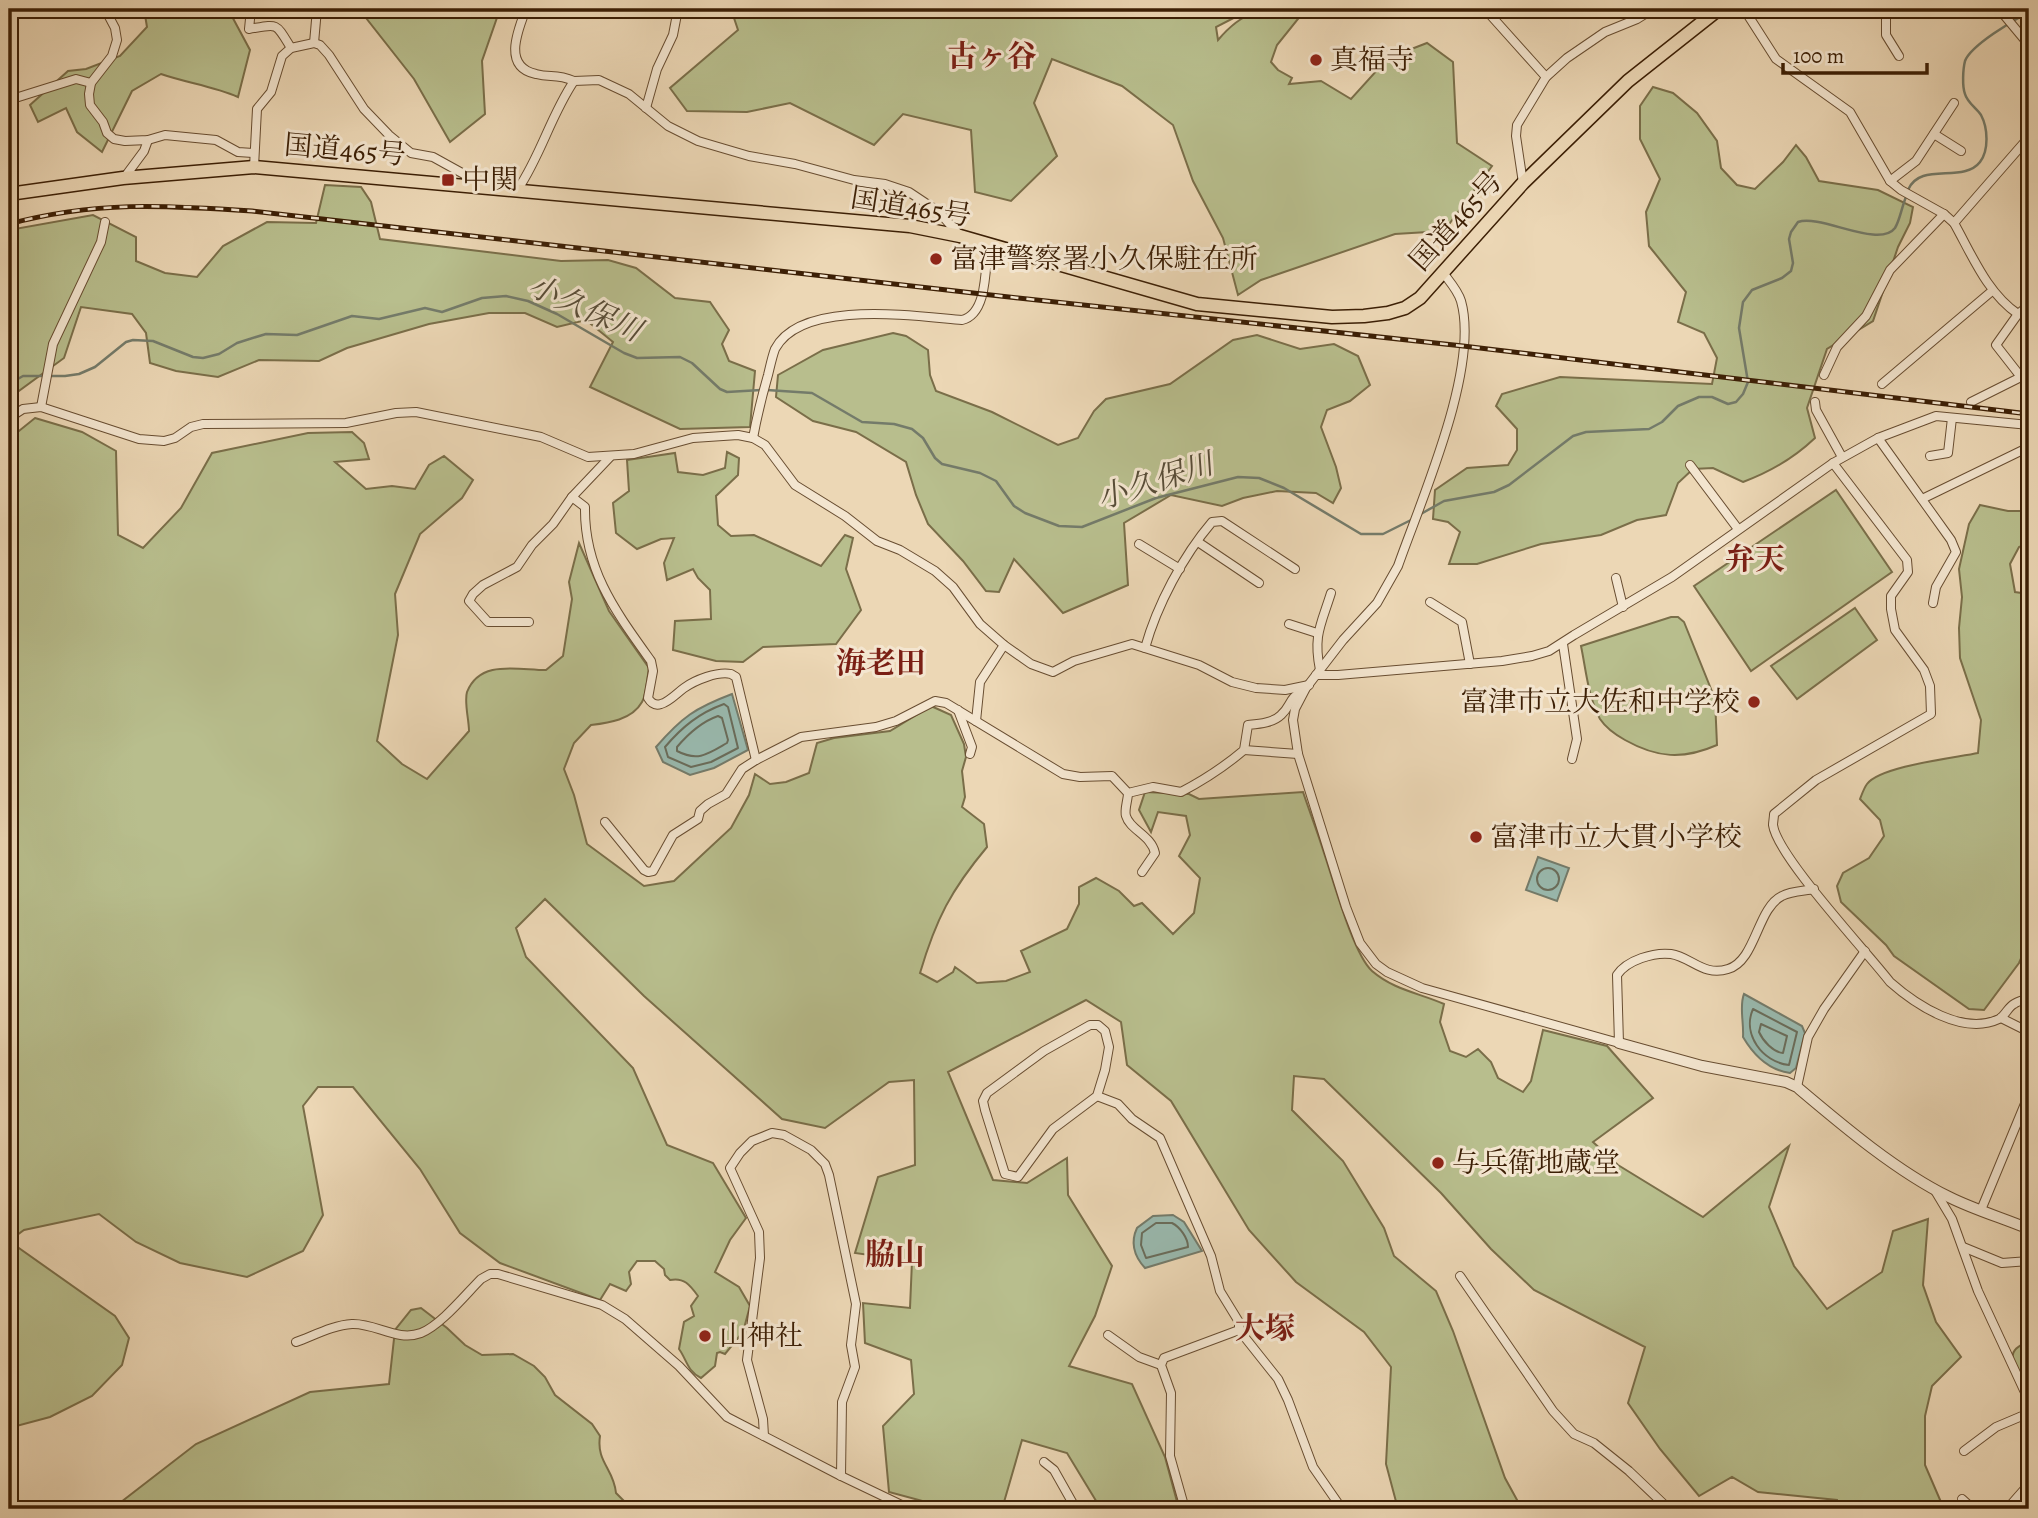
<svg xmlns="http://www.w3.org/2000/svg" width="2038" height="1518" font-family="Alegreya,'Noto Serif JP',serif">
<style>
.green{fill:#b8be8d;stroke:#7a6e49;stroke-width:2}
.water{fill:#99b9ae;stroke:#747b6a;stroke-width:2}
.lines{fill:none;stroke-linecap:round;stroke-linejoin:round}
.shore{stroke:#6a6c5a;stroke-width:2}
.stream{stroke:#747b6a;stroke-width:2.5}
.minor-casing{stroke:#684d31;stroke-width:10}
.tertiary-casing{stroke:#684d31;stroke-width:12}
.trunk-casing{stroke:#3c1f05;stroke-width:15}
.minor{stroke:#f3e5cf;stroke-width:8}
.tertiary{stroke:#f3e5cf;stroke-width:10}
.trunk{stroke:#ecd7b5;stroke-width:12}
.rail-casing{stroke:#3c1f05;stroke-width:5}
.rail{stroke:#f3e5cf;stroke-width:2.5;stroke-dasharray:8;stroke-linecap:butt}
.poi-dot{fill:#8f2418;stroke:#f3e5cf;stroke-width:2.5}
.labels{text-anchor:middle;dominant-baseline:central;stroke-width:6;stroke-linejoin:round;paint-order:stroke}
.poi-label{font-size:28px;fill:#3c1f05;stroke:#f3e5cf;text-anchor:start}
.street-label{font-size:28px;fill:#3c1f05;stroke:#f3e5cf}
.neighbourhood-label{font-size:30px;font-weight:bold;fill:#7a1f14;stroke:#f3e5cf}
.water-label{font-size:30px;font-style:italic;fill:#584d38;stroke:#f3e5cf}
</style>
<rect width="100%" height="100%" fill="#ecd7b5"/>
<filter id="stains"><feTurbulence type="fractalNoise" baseFrequency=".00286" numOctaves="4"/><feColorMatrix values="0 0 0 0 .2 0 0 0 0 .09 0 0 0 0 .02 0 0 0 .5 -.17"/></filter>
<radialGradient id="worn" r=".72"><stop offset=".6" stop-color="#630" stop-opacity="0"/><stop offset="1" stop-color="#630" stop-opacity=".3"/></radialGradient>
<g class="green">
<path d="M144,9H228L250,50L238,97C213,86 187,83 161,74L132,91L102,152L77,132L66,108L38,122L30,105L68,71L86,69L120,56L147,27Z"/>
<path d="M359,9H500L482,61L485,114L450,142L414,79Z"/>
<path d="M731,9H1251L1216,27L1218,40C1247,6 1265,9 1306,9L1277,45L1271,62L1278,70L1292,78L1289,84L1321,81L1351,99L1388,58L1427,43L1453,62L1457,143L1492,166L1444,231L1395,234L1261,280L1238,295L1223,238L1193,181L1173,125L1122,86L1052,59L1034,103L1057,156L1011,201L975,192L971,130L903,114L874,145L790,103L747,112L687,111L670,88L738,30Z"/>
<path d="M1653,87L1673,93L1697,113L1717,141L1721,168L1737,185L1755,189L1783,162L1796,145L1806,157L1819,181L1878,190L1913,207L1910,223L1898,247L1873,321L1827,349L1807,408L1815,438C1794,458 1770,472 1743,482L1713,468L1693,469L1678,483L1666,515L1637,520L1601,535L1541,544L1477,564H1449L1460,532L1448,522L1433,519L1435,490L1467,468L1508,465L1517,450V429L1496,406L1502,394L1560,377L1712,384L1717,358L1704,333L1678,322L1686,292L1649,246L1646,212L1660,179L1640,139V106Z"/>
<path d="M325,185L361,187L371,202L380,239L561,261L608,260L636,268L675,298L710,302L729,330L722,344L729,361L755,371L750,427L680,429L590,387L613,342L586,320L557,327L525,313H489L429,324L347,348L319,361L259,360L218,377L176,371L150,363L146,333L132,314L81,307L64,358L16,393L9,395V230L93,215L136,237V261L165,273L197,277L223,246L267,222L316,223Z"/>
<path d="M893,333L906,336L928,350L930,375L936,391L992,412L1058,445L1078,438L1094,411L1106,399L1170,384L1233,340L1257,335L1300,349L1334,344L1358,356L1370,385L1350,401L1327,410L1321,427L1336,467L1341,488L1333,503L1316,493L1277,491L1243,498L1222,506L1171,495L1124,523L1128,585L1063,613L1014,559L999,592L986,591L963,561L928,524L916,495L906,462L856,432L813,421L776,397L778,375L823,350Z"/>
<path d="M35,418L82,432L116,451L118,535L143,548L181,508L212,453L308,433L352,432L364,443L369,459L335,462L366,489L392,486L415,489L429,465L444,456L473,480L462,498L420,534L395,594L398,635L377,741L402,764L427,779L469,731C469,720 464,702 467,692C480,659 518,670 546,670L563,656L572,599L569,582L579,543L609,611L649,668C647,678 647,694 642,702C632,720 608,723 591,725L574,743L564,769L574,795L587,844L644,886L674,881L731,828L749,795L755,774L770,784L786,782L809,773L817,743L834,738L890,731L931,706L951,715L964,744L966,757L962,771L965,797L962,807L984,824L987,847C951,890 936,919 920,973L937,982L953,972L955,967L977,983L1006,981L1030,972L1021,951L1067,929L1079,904V887L1096,878L1119,891L1134,906L1142,903L1173,934L1194,913L1200,878L1179,856L1190,835L1186,816L1158,812L1151,832L1139,810L1145,792L1189,794L1199,799L1303,792C1310,813 1318,833 1324,853C1333,879 1353,954 1372,971C1394,990 1419,993 1444,1004L1440,1022L1450,1051L1466,1057L1478,1049L1491,1062L1498,1078L1523,1092L1531,1081L1543,1030L1607,1046L1653,1098L1593,1142L1618,1165L1703,1217L1789,1146L1769,1207L1794,1266L1827,1309L1882,1272L1893,1231L1928,1219L1923,1285L1936,1322L1961,1357L1932,1386L1925,1416V1465L1944,1509H1839L1837,1500L1758,1492L1732,1477L1699,1496L1660,1449L1628,1403L1645,1347L1534,1290L1491,1249L1441,1193L1324,1079L1294,1076L1292,1110L1343,1161L1384,1228L1394,1256L1436,1291L1453,1331L1505,1478L1522,1509H1398L1386,1464L1391,1367L1364,1332L1296,1282L1249,1230L1171,1101L1127,1065L1121,1022L1086,1000L948,1072L993,1180L1027,1183L1067,1158L1068,1195L1112,1266L1095,1316L1069,1366L1132,1384L1165,1457L1179,1509H1101L1067,1453L1022,1440L1002,1509H952L889,1492L883,1426L914,1394L911,1360L865,1343L863,1303L910,1308L912,1261L855,1253L878,1177L915,1165L914,1080L889,1082L825,1128L782,1119L644,996L545,899L516,928L526,957L633,1068L667,1145L713,1163L746,1218L730,1240L715,1272L739,1287L750,1306L743,1332L725,1354L720,1352L717,1353L715,1366L701,1378C687,1371 687,1360 679,1349L684,1322L694,1316L691,1306L698,1296C690,1285 684,1277 670,1280L665,1275L664,1269L655,1261H637L629,1272L631,1284L626,1291L610,1284L600,1300L500,1263L460,1233L420,1169L353,1087H318L303,1106L323,1215L303,1251L247,1277L180,1263L136,1242L99,1214L24,1230L9,1241L115,1316L129,1338L122,1365L92,1396L50,1417L9,1428V439Z"/>
<path d="M727,452L739,458L738,475L716,496L718,525L731,536L754,535L821,566L845,535L853,538L846,569L861,610L836,644L763,647L743,662L716,661L673,650L675,621L711,619L710,590L698,578L693,569L667,580L664,563L674,538L661,539L637,549L616,533L613,503L629,491L627,460L675,453L678,472L703,475L725,468Z"/>
<path d="M1836,490L1892,572L1751,671L1694,586Z"/>
<path d="M1980,505L2008,511H2029V543L2019,547L2010,564L2015,592L2029,594V940L2019,963L1984,1010L1969,1009L1894,956L1886,945L1841,902L1837,886L1843,873L1869,858L1884,836L1880,820L1860,799C1862,794 1864,788 1867,784C1881,766 1954,758 1978,753L1981,720L1960,658L1959,628L1962,597L1959,569L1969,524Z"/>
<path d="M1855,608L1877,640L1797,699L1771,666Z"/>
<path d="M1671,617H1678L1684,622L1715,699L1717,745C1683,760 1657,758 1625,740C1616,735 1606,728 1600,719C1588,697 1586,670 1581,646Z"/>
<path d="M421,1308L447,1328L465,1345L482,1355L513,1354L534,1366L545,1377L555,1395L592,1424L600,1436C596,1462 614,1469 616,1493L632,1509H112L196,1444L310,1392L389,1384L395,1330L411,1310Z"/>
<path d="M2029,1340V1385C2024,1377 2006,1360 2015,1350C2018,1346 2025,1343 2029,1340Z"/>
</g>
<g class="water">
<path d="M732,694L748,750L714,768L690,775L663,762L656,747C682,717 695,708 732,694Z"/>
<path d="M1538,857L1569,868L1557,901L1526,890Z"/>
<path d="M1744,994L1802,1026L1805,1033L1796,1068L1790,1073C1768,1070 1753,1054 1743,1037C1744,1022 1739,1006 1744,994Z"/>
<path d="M1173,1215L1184,1222L1202,1251L1145,1268C1134,1256 1130,1243 1137,1228L1153,1216Z"/>
</g>
<g class="lines">
<g class="shore">
<path d="M724,704L728,707L738,748L711,762L691,767L668,757L665,747C682,727 699,713 724,704Z"/>
<path d="M718,716L722,718L728,740L727,743C708,754 698,762 677,751V747C688,734 701,722 718,716Z"/>
<circle cx="1548" cy="879" r="11"/>
<path d="M1753,1009L1797,1032L1789,1065C1762,1062 1742,1034 1753,1009Z"/>
<path d="M1761,1024L1787,1036L1783,1053C1773,1052 1763,1041 1759,1032Z"/>
<path d="M1172,1223C1180,1227 1188,1238 1188,1247L1146,1258L1141,1245L1142,1233L1156,1223Z"/>
</g>
<g class="stream">
<path d="M1908,190C1920,161 1963,184 1980,162C1989,150 1988,128 1981,115C1976,108 1967,102 1965,94C1962,86 1963,69 1965,61C1971,45 2014,20 2029,12"/>
<path d="M9,384L23,376H65L79,374L95,367L126,342L133,340L153,341L193,357L203,358L219,354L237,343L256,337L266,334L297,335L352,316L379,319L425,308L442,312L482,298L506,296L528,301L557,314L624,353L637,358L680,357L692,363L720,389L727,392L761,390"/>
<path d="M767,390L812,393L862,422L894,424L912,429L923,438L935,458L942,464L980,473L996,481L1014,506L1025,513L1059,526L1082,527L1156,498L1238,477L1259,478L1284,488L1361,534H1383L1413,519"/>
<path d="M1419,515L1444,501L1494,492L1509,485L1573,436L1586,432L1649,429L1662,422L1678,406L1699,397H1712L1728,404L1736,402L1743,394L1748,382L1739,328L1743,302L1752,290L1782,278L1791,271L1793,263L1789,239L1791,232L1798,222C1821,214 1879,249 1895,228C1900,220 1902,206 1906,197"/>
</g>
<defs>
<g id="minor">
<path d="M105,9L115,28L117,40L112,56L91,83L89,94L90,105L103,122L107,133L114,139L125,141L148,140L165,135L216,140L238,152L253,153"/>
<path d="M251,9L249,29C279,24 275,22 291,48"/>
<path d="M526,9C518,30 502,67 536,74C551,78 556,73 574,81"/>
<path d="M1485,9L1546,77"/>
<path d="M1744,9L1776,59L1850,112L1890,181L1901,190L1944,214L1954,223"/>
<path d="M1883,9L1886,13V35L1899,56"/>
<path d="M1999,9L2029,45"/>
<path d="M314,43L317,9"/>
<path d="M9,100L76,79L91,83"/>
<path d="M646,108L657,69L673,35L678,9"/>
<path d="M1934,134L1961,151"/>
<path d="M254,167L257,109L271,92L282,56L291,48L314,43L320,45L329,55L364,109L389,135L411,153L433,157L471,178L475,186"/>
<path d="M124,178L144,151L148,140"/>
<path d="M1890,181L1916,161L1954,103"/>
<path d="M1523,183L1516,136L1517,125L1546,77L1567,58L1605,32L1637,19L1653,9"/>
<path d="M518,189C541,155 551,115 574,81L599,80L629,94L668,126L698,141L749,156L795,164L854,180L885,184L909,192L939,212L960,236"/>
<path d="M1444,274C1450,282 1458,291 1461,301C1480,368 1421,500 1398,566L1377,603L1343,640L1306,688L1295,709L1293,720L1298,754L1346,907L1360,943L1376,964L1387,972L1422,988L1619,1043L1617,975C1627,960 1654,952 1671,954C1691,957 1704,977 1728,969C1756,961 1757,908 1782,896C1791,891 1804,891 1814,889"/>
<path d="M2018,314C1987,293 1972,255 1954,223L2029,137"/>
<path d="M1824,375L1837,347L1866,316L1890,270L1944,214"/>
<path d="M1882,384L1992,291"/>
<path d="M1815,402L1816,410L1842,457"/>
<path d="M1971,402L2021,377L1996,345L2018,314L2029,305"/>
<path d="M41,407L53,344L101,242L105,222"/>
<path d="M9,418L23,409L41,407L139,439L164,441L175,438L191,427L203,424L346,423L396,413L416,412L541,437L588,457L634,454L693,438L738,435L753,438L765,445L795,485L845,516L877,541L900,550L935,571L953,587L980,624L1004,645L1031,664L1053,672L1074,661L1132,644L1199,665L1232,682L1256,688L1285,690L1309,685"/>
<path d="M753,438C757,416 762,396 768,375C770,367 772,357 775,349C801,299 914,316 962,320C988,314 985,267 988,245"/>
<path d="M1878,438L1951,540L1956,552L1936,587L1933,603"/>
<path d="M1930,456L1948,453L1952,418"/>
<path d="M610,457L572,497L585,507C584,570 616,612 651,661L653,671L648,698C651,703 655,706 661,704C669,702 677,693 684,688C695,680 718,671 731,674L736,677L756,760"/>
<path d="M1833,463L1907,560L1908,572L1891,596V609L1895,630L1924,670L1930,686L1931,714L1816,780L1774,814C1774,818 1773,822 1773,825C1777,856 1867,952 1890,982C1916,1005 1963,1036 1999,1019C2005,1016 2008,1007 2014,1004C2018,1001 2024,1000 2029,998"/>
<path d="M1690,465L1738,529"/>
<path d="M1922,499L2029,447"/>
<path d="M1198,542L1259,583"/>
<path d="M1139,544L1180,569"/>
<path d="M1616,578L1623,607"/>
<path d="M1430,602L1462,622L1470,664"/>
<path d="M529,622H488L469,601L473,594L483,585L517,567L532,545L553,524L572,497"/>
<path d="M1289,624L1317,633"/>
<path d="M1563,644L1577,739L1572,759"/>
<path d="M1145,648C1157,605 1183,556 1212,522L1222,521L1295,569"/>
<path d="M1320,670C1313,635 1321,625 1331,593"/>
<path d="M1316,675H1338L1502,661L1532,656L1549,651L1574,635L1672,577L1833,463L1878,438L1936,416L2029,425"/>
<path d="M958,710L972,747L970,754"/>
<path d="M976,721L980,682L1004,645"/>
<path d="M1244,750L1298,754"/>
<path d="M1128,793C1128,800 1124,810 1126,816C1130,830 1151,835 1155,853L1142,872"/>
<path d="M605,822L644,870L648,872L653,871L673,835L698,819L700,811L708,804L726,794L742,769L756,760L801,737L876,727L896,721L935,701L946,703L1063,774L1080,777L1112,776L1128,793L1153,787L1181,792C1204,780 1224,767 1244,750L1248,725C1258,724 1273,723 1281,715C1292,705 1287,700 1304,689"/>
<path d="M2026,933L2029,935"/>
<path d="M2001,1018L2029,1032"/>
<path d="M1090,1025H1098L1105,1031L1109,1047L1105,1070L1097,1096L1053,1129L1018,1177L1005,1174L985,1110L983,1101L987,1093L1044,1051Z"/>
<path d="M1797,1087L1808,1037L1824,1009L1865,951"/>
<path d="M1097,1096L1118,1104L1132,1119L1160,1138L1211,1256L1220,1291L1239,1322V1330L1278,1379L1288,1400L1313,1467L1342,1509"/>
<path d="M1934,1189L1952,1219L1978,1291L2029,1401"/>
<path d="M1981,1210L2029,1094"/>
<path d="M1963,1247L2002,1263L2029,1261"/>
<path d="M1460,1276L1553,1411L1574,1434L1594,1443L1629,1471L1669,1509"/>
<path d="M1108,1335L1139,1357L1161,1365"/>
<path d="M296,1342C313,1336 333,1325 352,1324C376,1323 397,1342 421,1333C441,1325 465,1295 481,1279L490,1274H498L602,1305L625,1319L679,1366L727,1417L841,1476L910,1509"/>
<path d="M764,1436L763,1419L747,1360L760,1258L759,1232L730,1168L740,1153L752,1141L772,1133L784,1135L811,1150L825,1164L829,1175L856,1304L851,1345L855,1367L842,1402L841,1476"/>
<path d="M1964,1451L1996,1427L2029,1413"/>
<path d="M1044,1462L1054,1470L1076,1509"/>
<path d="M1962,1499L1973,1509"/>
<path d="M1185,1509L1170,1456L1171,1393L1161,1365L1164,1358L1239,1330"/>
<path d="M2007,1509L2029,1484"/>
</g>
<path id="tertiary" d="M1619,1043L1702,1066L1786,1082L1797,1087C1842,1125 1896,1171 1949,1197C1975,1210 2003,1218 2029,1229"/>
<path id="trunk" d="M9,194L123,178L254,167L910,226L960,236L1197,304L1332,317L1364,316L1388,313L1405,308L1420,298L1523,183L1628,81L1719,9"/>
</defs>
<use href="#minor" class="minor-casing"/>
<use href="#tertiary" class="tertiary-casing"/>
<use href="#trunk" class="trunk-casing"/>
<use href="#minor" class="minor"/>
<use href="#tertiary" class="tertiary"/>
<use href="#trunk" class="trunk"/>
<defs>
<path id="rail" d="M9,224C95,201 164,205 252,211L982,294L1463,346L2029,414"/>
</defs>
<use href="#rail" class="rail-casing"/>
<use href="#rail" class="rail"/>
</g>
<g class="poi-dot">
<circle cx="1316" cy="60" r="7"/>
<rect x="441" y="173" width="14" height="14" rx="3.5"/>
<circle cx="936" cy="259" r="7"/>
<circle cx="1754" cy="702" r="7"/>
<circle cx="1476" cy="837" r="7"/>
<circle cx="1438" cy="1163" r="7"/>
<circle cx="705" cy="1336" r="7"/>
</g>
<g class="labels">
<g class="poi-label">
<text x="1330" y="60">真福寺</text>
<text x="462" y="180">中関</text>
<text x="950" y="259">富津警察署小久保駐在所</text>
<text x="1740" y="702" text-anchor="end">富津市立大佐和中学校</text>
<text x="1490" y="837">富津市立大貫小学校</text>
<text x="1452" y="1163">与兵衛地蔵堂</text>
<text x="719" y="1336">山神社</text>
</g>
<g class="street-label">
<text transform="translate(345 150) rotate(5)">国道465号</text>
<text transform="translate(911 207) rotate(9)">国道465号</text>
<text transform="translate(1456 221) rotate(-48)">国道465号</text>
</g>
<g class="neighbourhood-label">
<text x="992" y="56">古ヶ谷</text>
<text x="1755" y="559">弁天</text>
<text x="881" y="663">海老田</text>
<text x="895" y="1254">脇山</text>
<text x="1265" y="1328">大塚</text>
</g>
<g class="water-label">
<text transform="translate(585 308) rotate(24)">小久保川</text>
<text transform="translate(1155 481) rotate(-18)">小久保川</text>
</g>
</g>
<rect width="2038" height="1518" fill="none" stroke="#ecd7b5" stroke-width="35"/>
<rect x="10" y="10" width="2017" height="1497" fill="none" stroke="#3c1f05" stroke-width="3.5"/>
<rect x="18" y="18" width="2003" height="1483" fill="none" stroke="#3c1f05" stroke-width="2"/>
<path d="M1783 63v10h144v-10" fill="none" stroke="#3c1f05" stroke-width="3.5"/>
<text x="1793" y="63" font-size="21" fill="#3c1f05" stroke="#f3e5cf" stroke-width="5" paint-order="stroke">100 m</text>
<rect width="100%" height="100%" filter="url(#stains)"/>
<rect width="100%" height="100%" fill="url(#worn)"/>
</svg>
